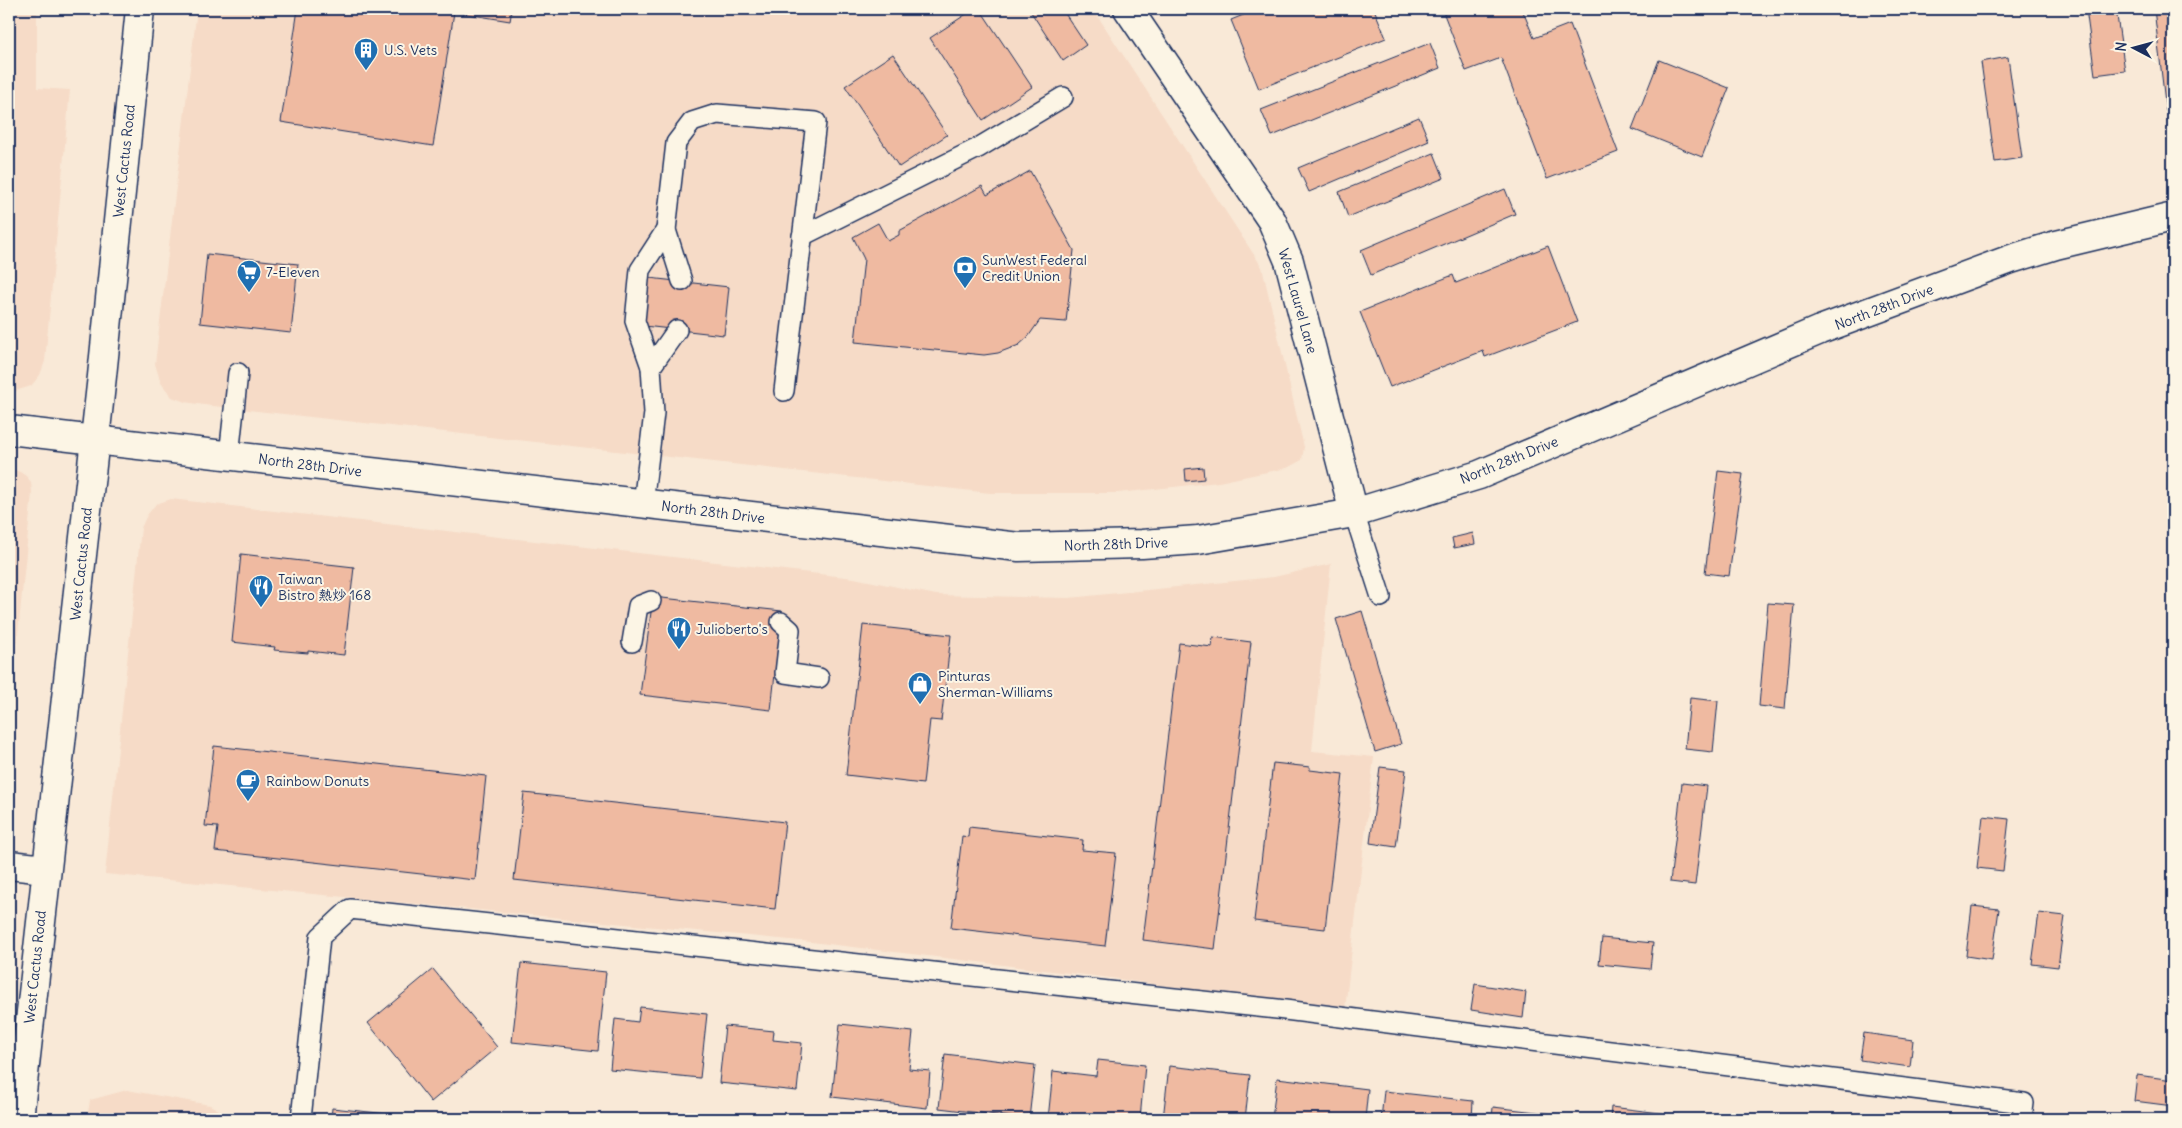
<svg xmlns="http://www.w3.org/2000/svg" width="2182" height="1128" font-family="Delius,'LXGW WenKai TC',sans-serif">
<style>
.built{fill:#f6dbc7}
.building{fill:#efbaa1;stroke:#1b2f5e}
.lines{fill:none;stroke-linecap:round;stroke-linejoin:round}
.service-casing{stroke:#1b2f5e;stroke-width:22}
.minor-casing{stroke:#1b2f5e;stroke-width:31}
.tertiary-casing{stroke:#1b2f5e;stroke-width:31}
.secondary-casing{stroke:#1b2f5e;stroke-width:31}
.service{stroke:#fcf5e5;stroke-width:19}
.minor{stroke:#fcf5e5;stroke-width:28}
.tertiary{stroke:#fcf5e5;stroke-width:28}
.secondary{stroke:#fcf5e5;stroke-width:28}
.labels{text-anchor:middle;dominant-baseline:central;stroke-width:4;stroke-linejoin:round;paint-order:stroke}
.poi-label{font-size:14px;fill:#1b2f5e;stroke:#fcf5e5;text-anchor:start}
.street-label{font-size:14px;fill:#1b2f5e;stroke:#fcf5e5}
</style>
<rect width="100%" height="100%" fill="#f9e9d7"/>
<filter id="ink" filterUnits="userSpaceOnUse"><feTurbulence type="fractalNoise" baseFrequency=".02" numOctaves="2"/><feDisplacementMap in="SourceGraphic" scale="10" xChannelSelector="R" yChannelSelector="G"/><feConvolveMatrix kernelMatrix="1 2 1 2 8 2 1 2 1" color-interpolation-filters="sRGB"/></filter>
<g filter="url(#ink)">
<g class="built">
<path d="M9,9H37V88L70,90L45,361L40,375L31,386L9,393Z"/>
<path d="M197,9H868L915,14L923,9H1093L1262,267L1304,447L1302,460L1287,468L1219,482L1118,493H990L204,405L185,402L172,397L161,383L155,364Z"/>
<path d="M9,468L20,472L26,476L31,482L32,493L17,643L9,642Z"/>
<path d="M171,499L854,578L936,595L1069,598L1274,577L1331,564L1312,751L1374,757L1345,1009L1290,1004L1111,978L811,942L105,874L141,528L147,515L156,504Z"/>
<path d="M127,1090L210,1105L234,1119H87L90,1100Z"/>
</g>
<g class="building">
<path d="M298,9H512L510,21L454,12L433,146L281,122Z"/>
<path d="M974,9H980L1032,87L983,120L930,38Z"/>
<path d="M1029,9H1062L1086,45L1063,61Z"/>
<path d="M1258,9H1374L1386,38L1259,89L1231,20Z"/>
<path d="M1442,9H1522L1534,38L1570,24L1618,152L1547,179L1501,58L1466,71Z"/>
<path d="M2086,9H2116L2125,71L2095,75Z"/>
<path d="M2154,9H2173V110L2166,111Z"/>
<path d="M1430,43L1440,68L1272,136L1261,110Z"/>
<path d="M893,54L947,135L899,167L845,86Z"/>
<path d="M2008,57L2022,158L1995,162L1981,62Z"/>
<path d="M1659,60L1729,88L1702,157L1632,129Z"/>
<path d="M1419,117L1429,141L1309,192L1298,168Z"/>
<path d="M1434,153L1444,178L1348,217L1339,192Z"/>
<path d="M1030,171L1074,250L1066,322L1040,320L1028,337L1019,345L998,353L984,355L855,342L864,259L853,237L878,223L888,241L899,235V231L982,186L987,195Z"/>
<path d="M1505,189L1515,214L1371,275L1361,250Z"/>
<path d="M1548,246L1577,322L1485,357L1483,351L1390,387L1360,312L1453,275L1456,283Z"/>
<path d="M207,254L298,264L291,333L200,323Z"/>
<path d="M649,278L729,287L724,335L644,326Z"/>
<path d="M1203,467L1204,479L1186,481L1185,469Z"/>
<path d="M1718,471L1743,474L1729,576L1705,573Z"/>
<path d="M1473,533L1475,544L1454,548L1452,538Z"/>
<path d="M241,554L354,567L344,655L308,651V653L274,650L275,647L232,642Z"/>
<path d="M653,597L782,611L771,710L640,695Z"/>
<path d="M1768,603L1794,605L1785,709L1759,706Z"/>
<path d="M1362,611L1401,744L1375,752L1336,619Z"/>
<path d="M863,625L951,635L941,721L930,720L923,784L846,775Z"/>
<path d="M1213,637L1251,642L1215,949L1143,940L1179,643L1212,647Z"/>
<path d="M1690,698L1718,701L1713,752L1685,749Z"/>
<path d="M214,746L486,776L475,880L215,851L218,827L205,826Z"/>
<path d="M1273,763L1310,767V770L1343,774L1325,929L1254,921Z"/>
<path d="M1380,767L1406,770L1396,847L1370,843Z"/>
<path d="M1682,783L1707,786L1695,885L1670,882Z"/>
<path d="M524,793L785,822L775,909L514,880Z"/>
<path d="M1983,816L2009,819L2003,871L1977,868Z"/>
<path d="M969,827L1083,840L1082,850L1116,853L1105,946L951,928L962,836L968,837Z"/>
<path d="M1972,906L1999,909L1992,960L1966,956Z"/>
<path d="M2039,913L2065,916L2058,967L2032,964Z"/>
<path d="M1602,938L1653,943L1650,969L1599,964Z"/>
<path d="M521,963L606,972L598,1051L512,1042Z"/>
<path d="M433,969L497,1047L431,1102L368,1023Z"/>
<path d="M1475,984L1526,992L1523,1018L1471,1010Z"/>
<path d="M640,1007L707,1014L700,1078L610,1069L615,1019L638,1022Z"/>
<path d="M840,1024L913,1032L909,1069L930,1071L927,1108L832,1097Z"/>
<path d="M725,1026L774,1031L773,1040L802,1043L797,1091L719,1083Z"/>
<path d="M1864,1033L1913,1040L1910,1067L1860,1060Z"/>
<path d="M945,1054L1035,1065L1029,1119L939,1108Z"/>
<path d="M1098,1060L1145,1065L1140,1119H1048L1053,1071L1096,1076Z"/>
<path d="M1169,1066L1250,1075L1245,1119H1163Z"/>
<path d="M2137,1075L2173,1080V1106L2134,1101Z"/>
<path d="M1277,1078L1368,1089L1365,1119H1272Z"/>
<path d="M1384,1091L1473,1101L1472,1119H1381Z"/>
<path d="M1493,1107L1580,1117V1119H1492Z"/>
<path d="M1611,1107L1693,1117L1692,1119H1610Z"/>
<path d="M332,1108L434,1119H331Z"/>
</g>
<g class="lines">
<defs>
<g id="service">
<path d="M802,236L978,148L1063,97"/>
<path d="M682,281L666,230L676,143L692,122L717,114L816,122L784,391"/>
<path d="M651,367L677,330"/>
<path d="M229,456L238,373"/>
<path d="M643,504L654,413L651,367L635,321L640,270L666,230"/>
<path d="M1354,513L1381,597"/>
<path d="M781,622L790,630L785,673L819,678"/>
<path d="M632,642L638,606L651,601"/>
<path d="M301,1119L320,937L350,909L1277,1009L2024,1103L2022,1119"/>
</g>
<g id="minor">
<path d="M1128,9L1272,221L1289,261L1354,513"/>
<path d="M9,865L46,869"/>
</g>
<path id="tertiary" d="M9,430L1019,547L1142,544L1198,540L1354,513L1479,475L1820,330L2011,259L2056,245L2173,217"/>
<path id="secondary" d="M19,1119L102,376L140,9"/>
</defs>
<use href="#service" class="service-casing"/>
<use href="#minor" class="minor-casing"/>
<use href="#tertiary" class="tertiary-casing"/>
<use href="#secondary" class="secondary-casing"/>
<use href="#service" class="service"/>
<use href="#minor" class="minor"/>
<use href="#tertiary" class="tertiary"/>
<use href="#secondary" class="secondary"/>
</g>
</g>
<defs>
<symbol id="building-pin" viewBox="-11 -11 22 30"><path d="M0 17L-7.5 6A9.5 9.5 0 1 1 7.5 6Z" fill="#1f6fb2" stroke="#fcf5e5"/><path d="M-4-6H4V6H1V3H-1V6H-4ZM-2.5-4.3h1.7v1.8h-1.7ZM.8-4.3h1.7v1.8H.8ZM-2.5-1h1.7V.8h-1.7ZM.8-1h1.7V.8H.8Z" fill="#fff"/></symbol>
<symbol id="bank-pin" viewBox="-11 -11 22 30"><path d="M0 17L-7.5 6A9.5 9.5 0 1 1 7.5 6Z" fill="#1f6fb2" stroke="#fcf5e5"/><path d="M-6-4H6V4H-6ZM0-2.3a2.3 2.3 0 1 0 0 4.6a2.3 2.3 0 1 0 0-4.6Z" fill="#fff"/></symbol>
<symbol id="supermarket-pin" viewBox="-11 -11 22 30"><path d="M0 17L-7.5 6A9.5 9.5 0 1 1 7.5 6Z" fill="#1f6fb2" stroke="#fcf5e5"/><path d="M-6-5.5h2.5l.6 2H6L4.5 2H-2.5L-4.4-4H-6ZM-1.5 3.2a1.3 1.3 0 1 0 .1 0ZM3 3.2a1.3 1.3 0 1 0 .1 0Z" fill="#fff"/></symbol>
<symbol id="restaurant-pin" viewBox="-11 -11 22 30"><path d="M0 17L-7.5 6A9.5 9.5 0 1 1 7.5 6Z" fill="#1f6fb2" stroke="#fcf5e5"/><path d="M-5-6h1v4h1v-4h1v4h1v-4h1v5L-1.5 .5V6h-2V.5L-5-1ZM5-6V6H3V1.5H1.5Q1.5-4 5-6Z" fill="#fff"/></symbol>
<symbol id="shop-pin" viewBox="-11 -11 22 30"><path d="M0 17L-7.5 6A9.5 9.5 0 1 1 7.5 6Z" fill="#1f6fb2" stroke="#fcf5e5"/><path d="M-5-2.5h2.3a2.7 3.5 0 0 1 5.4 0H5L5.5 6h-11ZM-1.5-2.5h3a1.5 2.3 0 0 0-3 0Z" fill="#fff"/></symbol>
<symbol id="cafe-pin" viewBox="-11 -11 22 30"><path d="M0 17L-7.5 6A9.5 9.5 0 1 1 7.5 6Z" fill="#1f6fb2" stroke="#fcf5e5"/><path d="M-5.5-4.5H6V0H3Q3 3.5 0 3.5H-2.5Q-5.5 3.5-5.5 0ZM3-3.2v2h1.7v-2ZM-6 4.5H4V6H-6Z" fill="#fff"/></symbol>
</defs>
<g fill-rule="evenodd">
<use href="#building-pin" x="352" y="36" width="28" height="38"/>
<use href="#bank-pin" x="951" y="254" width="28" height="38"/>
<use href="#supermarket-pin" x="235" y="258" width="28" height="38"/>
<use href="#restaurant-pin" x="247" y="573" width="28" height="38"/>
<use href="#restaurant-pin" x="665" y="615" width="28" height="38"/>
<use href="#shop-pin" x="906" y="670" width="28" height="38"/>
<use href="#cafe-pin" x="234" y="767" width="28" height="38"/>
</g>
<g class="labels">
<g class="poi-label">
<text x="384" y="50">U.S. Vets</text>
<text x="982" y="260">SunWest Federal<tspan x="982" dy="16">Credit Union</tspan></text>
<text x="266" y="272">7-Eleven</text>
<text x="278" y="579">Taiwan<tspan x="278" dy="16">Bistro 熱炒 168</tspan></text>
<text x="696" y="629">Julioberto's</text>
<text x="938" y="676">Pinturas<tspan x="938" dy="16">Sherman-Williams</tspan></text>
<text x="266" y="781">Rainbow Donuts</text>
</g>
<g class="street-label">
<text transform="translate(124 161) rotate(-84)">West Cactus Road</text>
<text transform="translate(1298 301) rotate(74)">West Laurel Lane</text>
<text transform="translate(1884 307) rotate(-21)">North 28th Drive</text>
<text transform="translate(1509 460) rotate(-22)">North 28th Drive</text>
<text transform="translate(310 465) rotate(7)">North 28th Drive</text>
<text transform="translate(713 512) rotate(7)">North 28th Drive</text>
<text transform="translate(1116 544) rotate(-2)">North 28th Drive</text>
<text transform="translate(81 564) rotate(-84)">West Cactus Road</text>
<text transform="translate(35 967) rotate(-84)">West Cactus Road</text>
</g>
</g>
<rect width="2182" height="1128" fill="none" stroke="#fcf5e5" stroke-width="30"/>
<rect x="15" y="15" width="2152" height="1098" fill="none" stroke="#1b2f5e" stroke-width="2" filter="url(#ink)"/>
<g transform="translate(2134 48) rotate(276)" stroke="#fcf5e5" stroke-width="4" paint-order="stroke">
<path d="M0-4L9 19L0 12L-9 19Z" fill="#1b2f5e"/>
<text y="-8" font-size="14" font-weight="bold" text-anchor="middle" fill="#1b2f5e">N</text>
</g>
</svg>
